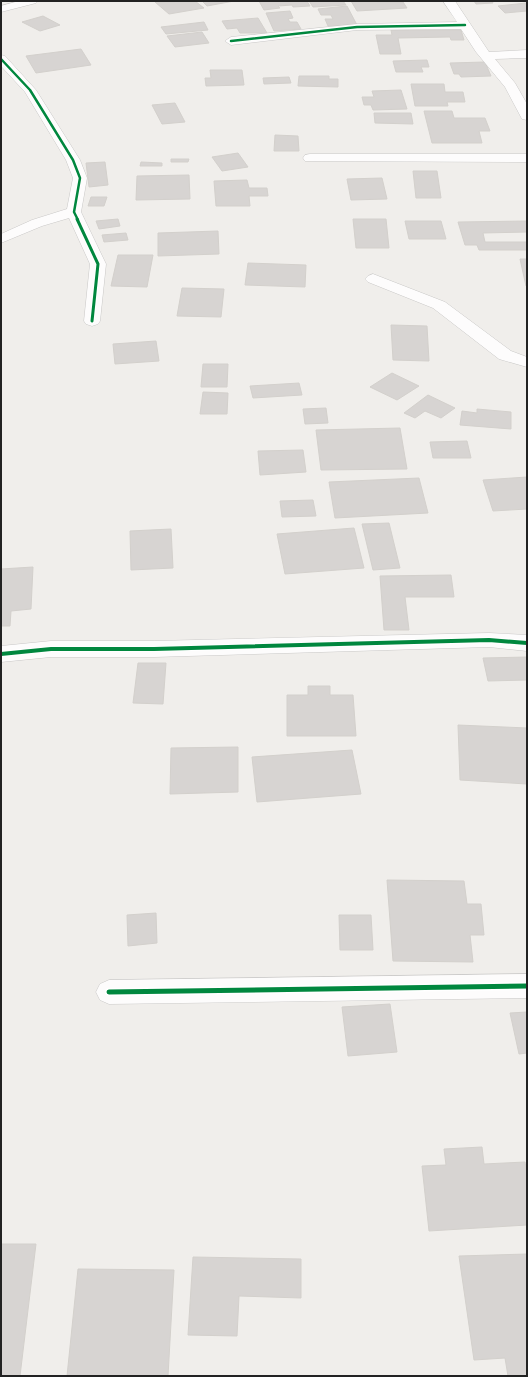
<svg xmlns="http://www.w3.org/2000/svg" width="528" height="1377" font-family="'Golos Text',sans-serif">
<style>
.building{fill:#d7d4d2;stroke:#d3d0cc}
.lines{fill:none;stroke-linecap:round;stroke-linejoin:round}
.minor-casing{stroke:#c9c8c7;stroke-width:1}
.minor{fill:#fdfcfc;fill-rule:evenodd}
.cycleway-far3-casing{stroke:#fff;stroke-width:4}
.cycleway-far2-casing{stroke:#fff;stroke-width:5}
.cycleway-far1-casing{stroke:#fff;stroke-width:6}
.cycleway-casing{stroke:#fff;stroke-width:8}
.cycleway-far3{stroke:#00873e;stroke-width:2.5}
.cycleway-far2{stroke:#00873e;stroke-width:3}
.cycleway-far1{stroke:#00873e;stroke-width:4}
.cycleway{stroke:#00873e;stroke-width:5}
</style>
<rect width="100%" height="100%" fill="#f0eeeb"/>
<g class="building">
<path d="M195,1L204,8L169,14L155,2Z"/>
<path d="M202,1H234L207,6Z"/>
<path d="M259,1H307L310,6L293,7L292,5L278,6L280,8L264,10Z"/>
<path d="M309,1H343L346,5L313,7Z"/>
<path d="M351,1L403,2L407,8L357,11Z"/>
<path d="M474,1H492L493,3L476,4Z"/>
<path d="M526,3L527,11L505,13L498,6Z"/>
<path d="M347,6L357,25L328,26L325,19H333L331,15H321L318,9Z"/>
<path d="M290,11L293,18L288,19L290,22H297L301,29L274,31L266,13Z"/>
<path d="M43,16L60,25L40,31L22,22Z"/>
<path d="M258,18L267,33H240L237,28L227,29L222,21Z"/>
<path d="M204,22L208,30L166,34L161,27Z"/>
<path d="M391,30H461L464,40H451L450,37L398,38L401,54H380L376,35H392Z"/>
<path d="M202,32L209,43L175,47L167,36Z"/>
<path d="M81,49L91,65L36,73L26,56Z"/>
<path d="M427,60L429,67H421L423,72H396L393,61Z"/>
<path d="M485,62L491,76L461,77L459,74H454L450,63Z"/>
<path d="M210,70H242L244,85L206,86L205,78H211Z"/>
<path d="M299,76H329V79H338V87L298,86Z"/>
<path d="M289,77L291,83L264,84L263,78Z"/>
<path d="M411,84H444L445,92H463L465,102H447L448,106H415Z"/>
<path d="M401,90L407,109L373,110L371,105H364L362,97H374L372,91Z"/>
<path d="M175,103L185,122L162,124L152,105Z"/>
<path d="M424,111H452L454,118H485L490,131H479L482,143H432Z"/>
<path d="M374,113H411L413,124L375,123Z"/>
<path d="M275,135L298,136L299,151H274Z"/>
<path d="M238,153L248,167L222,171L212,157Z"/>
<path d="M171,159H189L188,162H171Z"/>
<path d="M105,162L108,185L89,187L86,163Z"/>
<path d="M141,162L162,163V166H140Z"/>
<path d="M413,171H437L441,198H416Z"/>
<path d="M189,175L190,199L136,200L137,176Z"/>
<path d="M382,178L387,199L351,200L347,179Z"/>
<path d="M247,180L249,188H267L268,196H249L250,206H216L214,181Z"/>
<path d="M91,197H107L104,206H88Z"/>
<path d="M118,219L120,226L99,229L96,221Z"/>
<path d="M353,219H386L389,248H356Z"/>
<path d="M405,221H441L446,239H409Z"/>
<path d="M527,221V232L483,233L485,242H527V250H479L477,245H465L458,222Z"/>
<path d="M218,231L219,254L158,256V233Z"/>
<path d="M126,233L128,240L104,242L102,235Z"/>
<path d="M118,255H153L147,287L111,286Z"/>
<path d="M520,259H527V286H526Z"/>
<path d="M248,263L306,265L305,287L245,285Z"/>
<path d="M182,288L224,289L221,317L177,316Z"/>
<path d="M391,325L427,326L429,361L393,360Z"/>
<path d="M156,341L159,361L115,364L113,344Z"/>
<path d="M203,364H228L227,387H201Z"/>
<path d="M392,373L419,386L397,400L370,387Z"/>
<path d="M299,383L302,395L253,398L250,386Z"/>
<path d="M203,392L228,393L227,414H200Z"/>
<path d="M428,395L455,408L441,418L425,411L415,418L404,413Z"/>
<path d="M326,408L328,423L305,424L303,409Z"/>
<path d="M477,409L511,412V429L460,425L462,411L477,413Z"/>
<path d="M400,428L407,469L321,470L316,430Z"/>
<path d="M467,441L471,458H433L430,442Z"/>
<path d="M303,450L306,472L260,475L258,451Z"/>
<path d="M527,477V509L493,511L483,480Z"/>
<path d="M419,478L428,513L335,518L329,482Z"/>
<path d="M313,500L316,516L282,517L280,501Z"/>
<path d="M389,523L400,568L373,570L362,524Z"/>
<path d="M354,528L364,568L285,574L277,534Z"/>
<path d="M171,529L173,568L131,570L130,531Z"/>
<path d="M33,567L31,609L11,611L10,626H1V569Z"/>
<path d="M451,575L454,597H405L409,630H384L380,576Z"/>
<path d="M527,657V680L488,681L483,658Z"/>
<path d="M138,663H166L163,704L133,703Z"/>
<path d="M308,686H330V695H353L356,736H287V695H308Z"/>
<path d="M458,725L527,728V784L460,780Z"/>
<path d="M238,747V792L170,794L171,748Z"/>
<path d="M352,750L361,794L257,802L252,757Z"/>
<path d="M387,880L464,881L467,904H481L484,935H470L473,962L393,961Z"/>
<path d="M156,913L157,943L128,946L127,915Z"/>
<path d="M339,915H371L373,950H340Z"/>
<path d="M390,1004L397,1052L348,1056L342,1007Z"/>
<path d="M527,1012V1053L519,1054L510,1013Z"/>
<path d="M482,1147L484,1164L525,1162L527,1174V1225L429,1231L422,1166L446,1165L444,1149Z"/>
<path d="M1,1244H36L20,1376H1Z"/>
<path d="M527,1254V1376H508L505,1358L474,1360L459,1256Z"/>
<path d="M193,1257L301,1259V1298L239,1296L237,1336L188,1335Z"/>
<path d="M78,1269L174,1270L168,1376H67Z"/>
</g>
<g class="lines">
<defs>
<g id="minor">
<path d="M19,1H38L36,3L1,12V6Z"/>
<path d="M443,1H455L489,52L527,50V58L495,59L515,83L527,104V120L522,119L505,87L476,52L461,29L357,30L231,45L225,41L231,37L357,24L457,22Z"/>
<path d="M1,55L5,56L36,90L80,160L87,178L81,212L106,264L100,321L98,324L92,326L86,324L84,321L90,264L69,218L42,226L1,243V234L32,220L67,209L73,178L66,160L25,92L1,66Z"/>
<path d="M310,154H527V162L305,161L303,158L305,155Z"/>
<path d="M373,274L445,302L511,351L527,357V367L499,359L433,308L368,282L365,279L368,276Z"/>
<path d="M489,633L527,635V651L489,647L154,657H51L1,662V646L51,641H154Z"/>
<path d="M527,974V998L109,1004L100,1000L96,992L100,984L109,980Z"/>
</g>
</defs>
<use href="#minor" class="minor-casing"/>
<use href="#minor" class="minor"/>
<defs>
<g id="cycleway-far3">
<path d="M231,41L357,27L465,25"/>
<path d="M1,59L30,90L73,160L80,178L74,212L78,220"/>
</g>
<path id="cycleway-far2" d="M77,219L98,264L92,321"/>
<path id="cycleway-far1" d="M1,654L51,649H154L489,640L527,643"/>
<path id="cycleway" d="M109,992L527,986"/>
</defs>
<use href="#cycleway-far3" class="cycleway-far3-casing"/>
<use href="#cycleway-far2" class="cycleway-far2-casing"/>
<use href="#cycleway-far1" class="cycleway-far1-casing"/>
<use href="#cycleway" class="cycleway-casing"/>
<use href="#cycleway-far3" class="cycleway-far3"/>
<use href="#cycleway-far2" class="cycleway-far2"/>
<use href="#cycleway-far1" class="cycleway-far1"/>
<use href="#cycleway" class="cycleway"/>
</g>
<rect width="528" height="1377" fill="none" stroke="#222222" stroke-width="4"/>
</svg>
